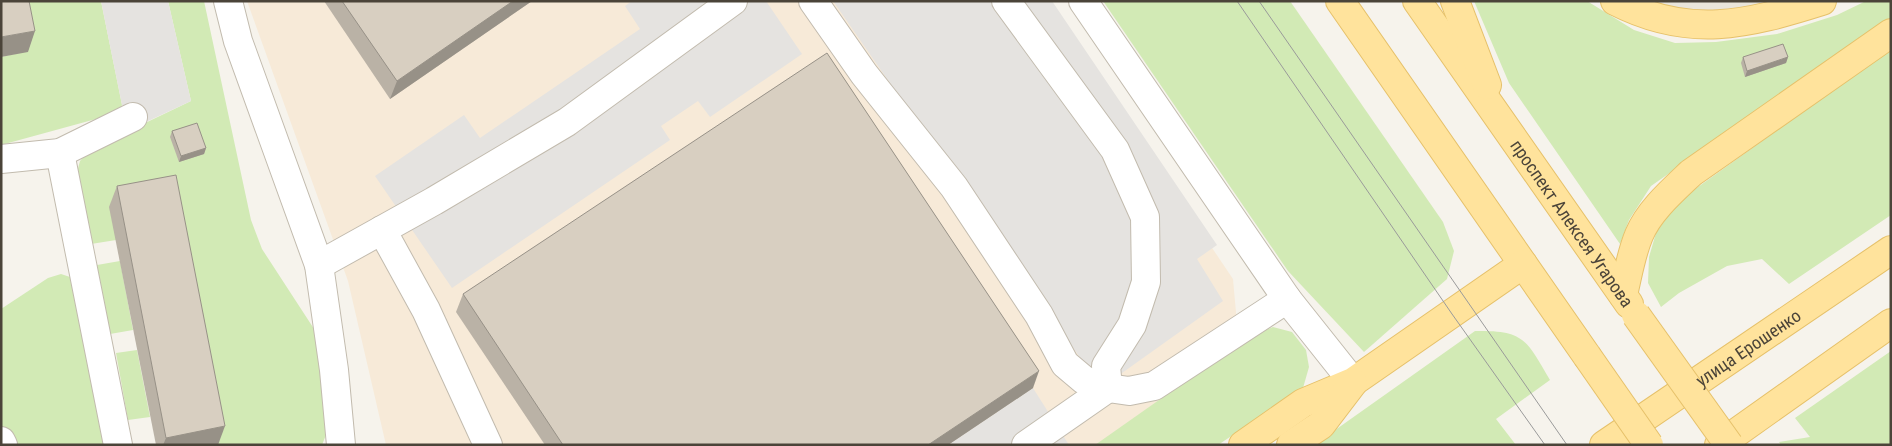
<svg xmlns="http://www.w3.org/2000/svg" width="1892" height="446" font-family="'Roboto Condensed',sans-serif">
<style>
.residential{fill:#eae5da}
.commercial{fill:#f7ead8}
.green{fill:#d2eab5}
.parking{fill:#e5e3e0}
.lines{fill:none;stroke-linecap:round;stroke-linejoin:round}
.minor-casing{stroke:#c2bbae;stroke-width:30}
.major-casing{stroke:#e6c16a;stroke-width:30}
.minor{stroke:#fff;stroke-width:28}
.major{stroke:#ffe39c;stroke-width:28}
.tram{stroke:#9a9a9a;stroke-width:1}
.major-bridge-casing{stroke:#e6c16a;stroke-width:30;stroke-linecap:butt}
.major-bridge{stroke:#ffe39c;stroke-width:28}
.wall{fill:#bab2a6}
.shaded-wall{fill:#979187}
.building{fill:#d8cfc1;stroke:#979187}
.labels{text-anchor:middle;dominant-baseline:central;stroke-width:5;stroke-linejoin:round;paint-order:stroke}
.street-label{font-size:18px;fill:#4b4439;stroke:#fff}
</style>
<rect width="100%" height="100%" fill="#f6f3ec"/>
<path class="residential" d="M1645,1H1789L1696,16Z"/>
<path class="commercial" d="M247,1H1046L1233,279L1240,357L1114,445H386L348,281Z"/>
<g class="green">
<path d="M18,1H101L122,105L118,113L1,145V57L28,51Z"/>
<path d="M168,1H204L251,220L262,249L318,335L329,427L322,445H217L116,240L91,244L76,176L80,161L91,149L191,101Z"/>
<path d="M1103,1H1290L1443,222L1454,251L1447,279L1364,352L1288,271Z"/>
<path d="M1474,1H1587L1634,30L1675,43L1716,42L1777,34L1837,15L1866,1H1891V18L1651,186L1629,220L1620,244L1509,83Z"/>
<path d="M1891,49V215L1789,284L1762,259L1727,266L1679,293L1661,307L1648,283L1649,257L1656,233L1669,214L1691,192Z"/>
<path d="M120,261L133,330L110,334L97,265Z"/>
<path d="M61,274L73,278L109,445H15L1,425V309L48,278Z"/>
<path d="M1273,327L1292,332L1306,350L1309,367L1303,388L1218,445H1095L1250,336Z"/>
<path d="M1475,331C1525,330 1526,340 1550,380L1496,419L1516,445H1314Z"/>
<path d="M137,350L150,417L128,420L116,353Z"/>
<path d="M1891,351V445H1781L1779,442L1810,437L1795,418Z"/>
</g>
<g class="parking">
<path d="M101,1H168L191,101L146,122L133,117L122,105Z"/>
<path d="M632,1H766L802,54L710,117L698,101L661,126L670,140L452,288L375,176L464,115L480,138L640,29L625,6Z"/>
<path d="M833,1H1052L1217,245L1197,259L1223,301L1101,388Z"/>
<path d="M1033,388L1069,445H948Z"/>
</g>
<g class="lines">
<defs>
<g id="minor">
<path d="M228,1L238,41L319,265L334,370L341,445"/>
<path d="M813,1L864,74L954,187L1039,315L1065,364L1084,380L1108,388L1129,391L1154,386L1287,299"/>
<path d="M1006,1L1115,150L1145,217L1146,282L1132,325L1106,366L1108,388"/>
<path d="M1083,1L1287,299L1353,382"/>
<path d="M60,153L118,445"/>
<path d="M1,159L60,153L133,117"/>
<path d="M382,230L426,310L488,445"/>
<path d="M319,265L434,201L567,122L733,1"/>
<path d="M1,441L3,445"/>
<path d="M1026,445L1108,388"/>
</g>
<g id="major">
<path d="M1340,1L1587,356"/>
<path id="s1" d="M1417,1L1629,304"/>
<path d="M1455,1L1487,85"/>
<path d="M1615,1C1689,39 1746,25 1822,1"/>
<path d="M1623,295C1628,274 1631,254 1639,235C1649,211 1672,191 1691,173L1891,33"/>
<path d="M1243,445L1303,403L1353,382L1523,264"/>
<path d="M1291,445L1321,425L1353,383"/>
<path id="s2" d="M1604,445L1891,250"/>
<path d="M1719,445L1891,323"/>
</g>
</defs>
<use href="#minor" class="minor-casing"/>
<use href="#major" class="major-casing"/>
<use href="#minor" class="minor"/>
<use href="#major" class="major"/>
<g class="tram">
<path d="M1237,1L1452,314L1545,445"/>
<path d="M1259,1L1567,445"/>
</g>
<defs>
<g id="major-bridge">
<path d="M1636,315L1729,445"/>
<path d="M1587,356L1649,445"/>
</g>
</defs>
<use href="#major-bridge" class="major-bridge-casing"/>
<use href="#major-bridge" class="major-bridge"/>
</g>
<g class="wall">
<path d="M324,1H532L390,99Z"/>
<path d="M1743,57H1788L1786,63L1745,77L1741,63Z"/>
<path d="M172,131L206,148L204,154L179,162L170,137Z"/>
<path d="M117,186L218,445H156L109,207Z"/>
<path d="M463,294L1033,388L948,445H545L456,312Z"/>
</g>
<g class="shaded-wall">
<path d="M513,1H532L390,99L397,81Z"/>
<path d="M35,31L28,52L1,57V37Z"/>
<path d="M1788,57L1786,63L1745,77L1747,71Z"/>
<path d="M206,148L204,154L179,162L181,156Z"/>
<path d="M1039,371L1033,388L948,445H928Z"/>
<path d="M225,426L218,445H163L166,438Z"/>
</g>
<g class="building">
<path d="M1,1H29L35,31L1,37Z"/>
<path d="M342,1H513L397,81Z"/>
<path d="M1783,44L1788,57L1747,71L1743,57Z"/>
<path d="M827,53L1039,371L928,445H563L463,294Z"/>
<path d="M197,123L206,148L181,156L172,131Z"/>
<path d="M176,175L225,426L166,438L117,186Z"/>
</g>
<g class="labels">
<g class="street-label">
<text stroke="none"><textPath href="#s1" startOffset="271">проспект Алексея Угарова</textPath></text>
<text stroke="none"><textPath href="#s2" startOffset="174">улица Ерошенко</textPath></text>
</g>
</g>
<rect width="1892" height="446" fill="none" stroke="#4b4439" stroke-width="5"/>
</svg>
